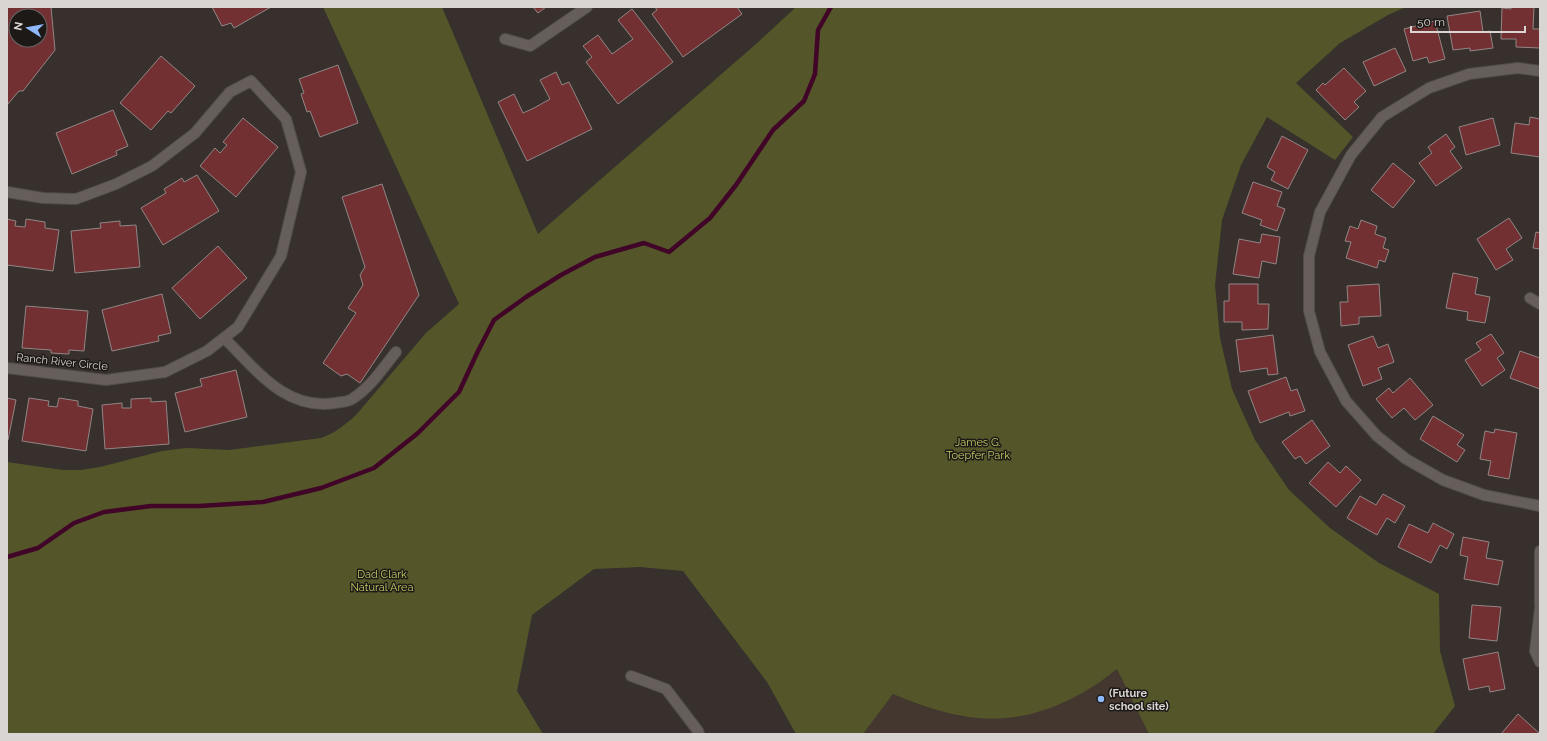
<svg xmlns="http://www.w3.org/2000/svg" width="1547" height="741" font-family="Raleway,sans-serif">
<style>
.built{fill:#443730}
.green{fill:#54562a}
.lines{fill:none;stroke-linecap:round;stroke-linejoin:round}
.stream{stroke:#400527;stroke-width:4.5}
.building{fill:#733032;stroke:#918686;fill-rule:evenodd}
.minor-casing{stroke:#524d49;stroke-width:12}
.minor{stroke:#665e5a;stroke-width:10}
.poi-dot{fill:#8fb8fd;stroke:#1c1917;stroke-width:1.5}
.labels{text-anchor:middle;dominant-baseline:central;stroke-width:3;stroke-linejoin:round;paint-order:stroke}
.street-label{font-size:11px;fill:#d9d5d2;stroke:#1c1917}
.park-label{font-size:11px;fill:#c6ca65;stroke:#1c1917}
.poi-label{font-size:11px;font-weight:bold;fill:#d9d5d2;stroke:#1c1917;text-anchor:start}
</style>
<rect width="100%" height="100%" fill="#37302c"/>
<path class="built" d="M1118,669L1149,734H863L893,694L919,705L961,717L1001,718L1019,717L1043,710L1098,683Z"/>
<path class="green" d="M323,7H442L538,234L756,44L796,7H1406L1388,15L1340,43L1296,83L1353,137L1335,160L1267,117L1241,165L1222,220L1215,285L1220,338L1232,389L1255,440L1289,490L1330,528L1379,563L1439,594L1440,651L1455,706L1433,734H1149L1117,669C1106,678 1095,686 1082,693C1014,731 961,723 893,694L863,734H796L767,682L683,571L640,567L594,569L532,615L517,691L543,734H7V462L63,470H81L100,467L162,451L186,448L229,450L321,438C335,433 345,425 356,415L426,333L459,304Z"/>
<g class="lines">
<path class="stream" d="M7,557L38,548L74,523L104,512L151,506H199L263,502L321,488L374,468L418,433L459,392L478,351L494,320L526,297L561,275L595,257L644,243L669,252L710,218L736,185L773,130L804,101L815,74L818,30L831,7"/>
</g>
<g class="building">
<path d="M7,7H51L55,50L23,91H19L7,105ZM16,16H40V40H16Z"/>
<path d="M212,7H271L234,28L231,23L222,26Z"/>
<path d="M533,7H546L538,13Z"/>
<path d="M655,7H737L742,14L683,57L652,14L657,10Z"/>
<path d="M1511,7H1534L1533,29H1540V48L1516,47V39H1501L1502,8L1511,9Z"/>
<path d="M632,9L673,62L618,104L586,62L592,57L583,46L598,35L612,54L633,39L618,20Z"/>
<path d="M1480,11L1483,32L1490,31L1493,48L1470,51V48L1453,50L1447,16Z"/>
<path d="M1435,21L1445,59L1429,63L1427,57L1413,61L1404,29Z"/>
<path d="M1395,48L1406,71L1374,86L1363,62Z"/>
<path d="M161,56L195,86L171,113L168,111L151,130L120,103Z"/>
<path d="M338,65L358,123L320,137L310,111L307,112L301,94L304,93L299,79Z"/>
<path d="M1344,68L1366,91L1354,102L1359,107L1345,120L1316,90L1323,83L1325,85Z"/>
<path d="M556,72L562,85L569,82L592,129L527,161L498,102L514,94L523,113L534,108L550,99L540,80Z"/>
<path d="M113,110L128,146L116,151L117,155L72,174L56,133Z"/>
<path d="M1530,117L1540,119V157L1511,153L1515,123L1529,125Z"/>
<path d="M243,118L278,147L236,197L200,166L215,148L220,153L227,145L223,142Z"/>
<path d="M1493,118L1500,145L1466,155L1459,127Z"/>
<path d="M1446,134L1455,147L1450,151L1462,168L1436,186L1419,163L1432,153L1428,147Z"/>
<path d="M1282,136L1308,150L1288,189L1271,180L1275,172L1267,167Z"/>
<path d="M1393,163L1415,181L1393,208L1371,190Z"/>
<path d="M197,175L219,211L163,245L141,208L166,193L164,189L182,178L184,182Z"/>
<path d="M1253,182L1282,192L1277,206L1285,209L1277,231L1260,225L1262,220L1242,213Z"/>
<path d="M382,184L419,295L360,383L347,374L341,376L323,363L356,313L348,308L363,285L360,275L365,267L342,197Z"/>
<path d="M1509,218L1522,238L1506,249L1513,260L1496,270L1477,239Z"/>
<path d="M7,219L16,221L15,226L25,227L26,219L45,222V228L59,230L53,271L7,265Z"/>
<path d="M1361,220L1377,226L1375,234L1386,238L1383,248L1389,250L1385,262L1379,260L1377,268L1346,258L1351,242L1345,241L1350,226L1358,229Z"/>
<path d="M120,221V226L136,225L140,267L75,273L71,231L101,228L100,223Z"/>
<path d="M1536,232L1540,233V249L1533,248Z"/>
<path d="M1262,234L1280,237L1276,264L1262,261L1259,278L1233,274L1239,239L1260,243Z"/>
<path d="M218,246L247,278L200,319L172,288Z"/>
<path d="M1453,273L1478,278L1475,294L1490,297L1485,323L1467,320L1468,312L1446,308Z"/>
<path d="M1229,284H1258V304H1269L1268,329L1242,330V322H1224V301H1229Z"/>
<path d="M1379,284L1381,316L1359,317V324L1341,326L1340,302H1348L1347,286Z"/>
<path d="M162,294L171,333L158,336L159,341L112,351L102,310Z"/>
<path d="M26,306L88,311L84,351L69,350V354L51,353V350L22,348Z"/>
<path d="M1491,334L1504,353L1497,358L1505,370L1482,386L1465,360L1481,350L1476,343Z"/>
<path d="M1273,335L1278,374L1268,375L1267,368L1240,372L1236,340Z"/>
<path d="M1373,336L1378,348L1388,344L1394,362L1378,368L1382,379L1363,386L1348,345Z"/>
<path d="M1520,351L1540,358V357V389L1510,378Z"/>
<path d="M236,370L247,417L185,432L175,393L202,386L200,379Z"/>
<path d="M1286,377L1291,391L1297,389L1305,411L1290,416L1289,412L1260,423L1248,391Z"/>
<path d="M1410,378L1433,405L1415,420L1404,408L1392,418L1376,399L1389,388L1393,393Z"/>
<path d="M7,398L16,400L8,440H7Z"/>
<path d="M29,398L49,401L48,406L57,407L59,398L78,401V406L93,409L86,451L22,441Z"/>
<path d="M151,398V402L166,401L169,444L105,449L102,405L122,403V408H131V399Z"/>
<path d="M1433,416L1464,435L1457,445L1465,450L1457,462L1420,439Z"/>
<path d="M1312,420L1330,446L1306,464L1300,456L1295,459L1282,442Z"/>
<path d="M1495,429L1517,433L1509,479L1488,475L1491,461L1480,459L1485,431L1494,433Z"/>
<path d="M1328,462L1340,473L1346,466L1361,480L1336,507L1309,483Z"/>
<path d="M1383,494L1405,506L1395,523L1387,518L1377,535L1347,518L1360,496L1376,505Z"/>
<path d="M1433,523L1454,534L1447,549L1440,545L1431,563L1398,547L1409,524L1428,533Z"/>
<path d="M1463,537L1489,542L1486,558L1503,561L1498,585L1464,579L1468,557L1460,555Z"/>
<path d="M1472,605L1501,607L1497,641L1469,638Z"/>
<path d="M1498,652L1505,689L1490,692L1489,686L1469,690L1463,659Z"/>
<path d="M1518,714L1539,733L1538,734H1501Z"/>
</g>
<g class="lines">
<defs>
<g id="minor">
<path d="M505,39L530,46L587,7"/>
<path d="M1540,71L1518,68L1469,74L1429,88L1382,117L1351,155L1320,212L1309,256V311L1320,352L1346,401L1377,436L1406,459L1443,480L1484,495L1540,506"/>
<path d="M7,192L43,198L76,199L116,184L152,166L195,133L230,92L251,81L286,119L301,172L281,256L238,327L207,351L165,372L106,380L7,368"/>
<path d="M1530,298L1540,304"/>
<path d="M224,338C256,369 285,411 335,403C340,402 348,402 352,399C371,387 382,369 396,352"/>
<path d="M1540,551V605"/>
<path d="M1540,609L1535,651L1540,662"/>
<path d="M631,676L666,689L698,731L699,734"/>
</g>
</defs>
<use href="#minor" class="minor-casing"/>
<use href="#minor" class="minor"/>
</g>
<circle class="poi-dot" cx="1101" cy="699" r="4"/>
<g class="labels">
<g class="street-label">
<text transform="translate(62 362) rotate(6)">Ranch River Circle</text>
</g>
<g class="park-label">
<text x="978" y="442">James G.<tspan x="978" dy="13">Toepfer Park</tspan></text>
<text x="382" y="574">Dad Clark<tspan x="382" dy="13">Natural Area</tspan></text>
</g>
<g class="poi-label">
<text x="1109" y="693">(Future<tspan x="1109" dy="13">school site)</tspan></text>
</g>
</g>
<rect width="1547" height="741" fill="none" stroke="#d9d5d2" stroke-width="16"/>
<g transform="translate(28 28) rotate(281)"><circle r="19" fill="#1c1917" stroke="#686462"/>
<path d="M0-3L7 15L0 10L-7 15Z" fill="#8fb8fd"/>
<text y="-6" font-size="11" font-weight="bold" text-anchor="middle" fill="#d9d5d2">N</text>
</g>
<path d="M1411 26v6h114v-6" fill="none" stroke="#d9d5d2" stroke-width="2"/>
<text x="1417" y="26" font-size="12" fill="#d9d5d2" stroke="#1c1917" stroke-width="3" paint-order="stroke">50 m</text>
</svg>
